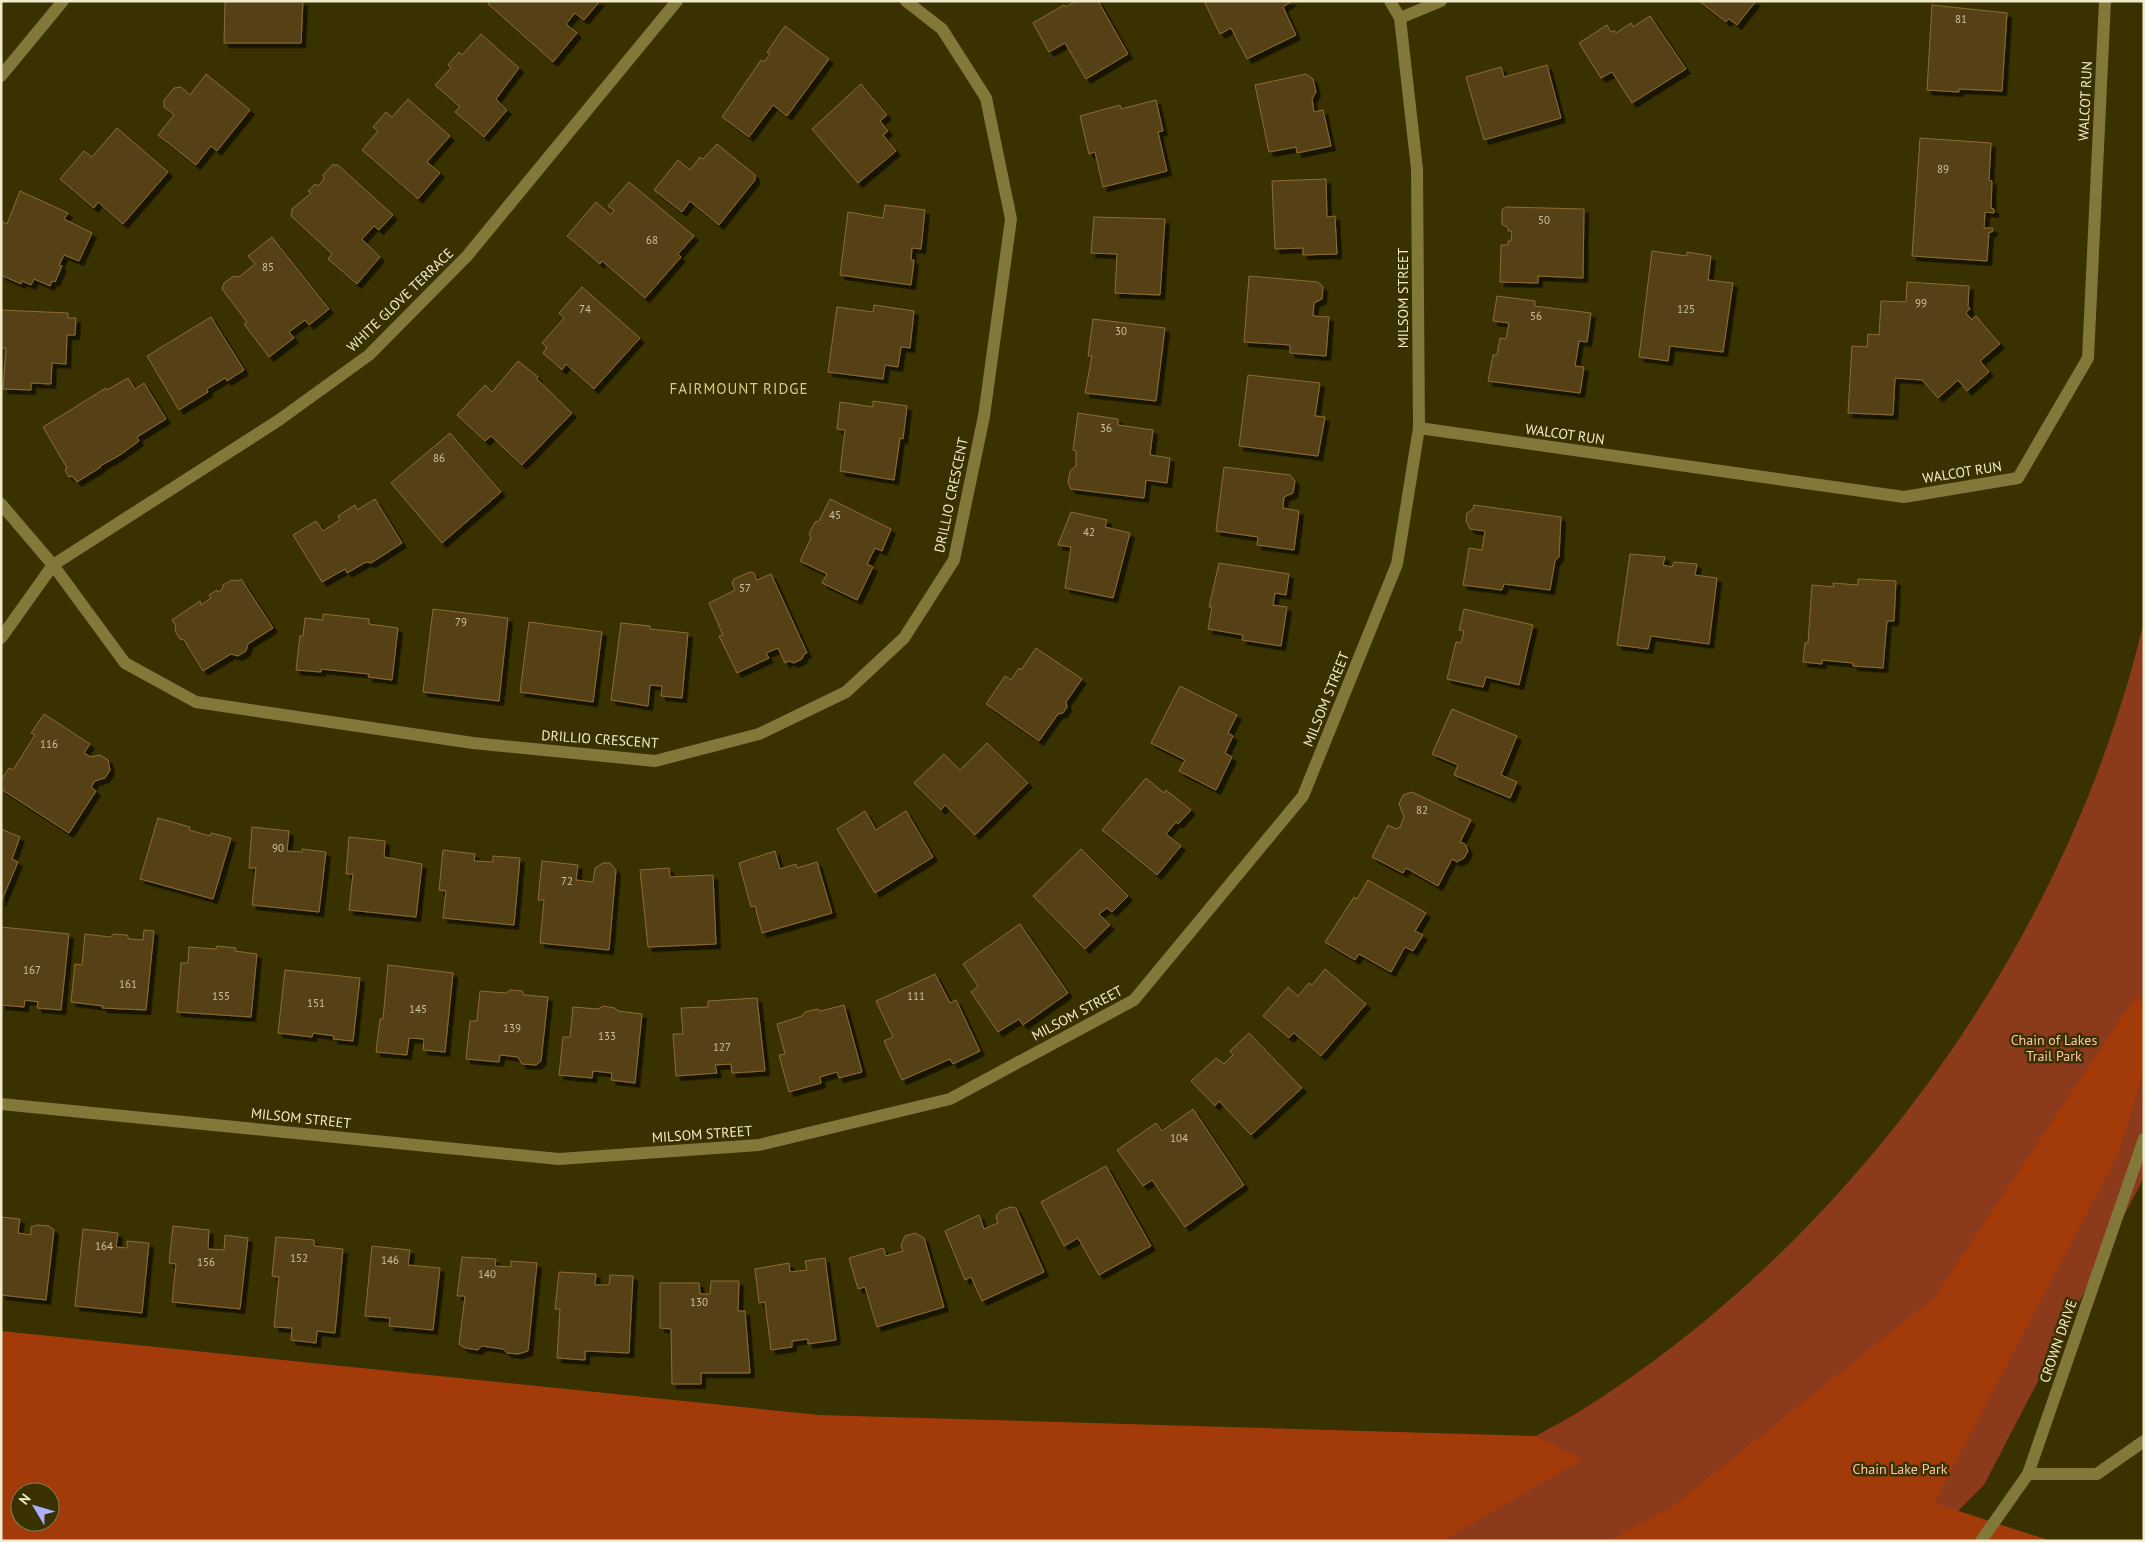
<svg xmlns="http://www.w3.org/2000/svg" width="2145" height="1542" font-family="'PT Sans',sans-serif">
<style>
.green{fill:#8b3a1c}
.forest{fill:#a33a0a;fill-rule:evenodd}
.building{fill:#574014;stroke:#8c6c34;filter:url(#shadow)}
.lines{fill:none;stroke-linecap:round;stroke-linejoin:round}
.minor{stroke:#827839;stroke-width:12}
.labels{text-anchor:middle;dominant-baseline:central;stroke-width:5;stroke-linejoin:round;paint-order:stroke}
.number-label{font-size:11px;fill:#cac19e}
.street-label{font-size:14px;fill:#f1eccc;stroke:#393100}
.park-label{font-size:14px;fill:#fec5b1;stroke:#393100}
.neighbourhood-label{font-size:15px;letter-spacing:1px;fill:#d6cc8b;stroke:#393100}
</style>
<defs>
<filter id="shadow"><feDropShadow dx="4.5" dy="4.5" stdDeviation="0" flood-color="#0009"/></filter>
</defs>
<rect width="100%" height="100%" fill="#393100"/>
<path class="green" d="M2144,621V1172L2141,1183L1984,1485L1949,1520L1932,1541H1319C1376,1515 1435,1493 1490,1464C1506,1457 1519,1446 1534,1437C1551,1427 1568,1419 1585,1408C1858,1235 2070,936 2144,621Z"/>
<g class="forest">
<path d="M2135,997L2144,1003V1070L2118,1154L1934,1503L2051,1541H1609L1673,1506L1934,1298Z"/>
<path d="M1,1331L819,1415L1535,1436L1583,1459L1442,1541H1ZM20,1492H50V1522H20Z"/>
</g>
<g class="building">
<path d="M240,1H303L301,43H224L225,2Z"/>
<path d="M490,1H600L584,20L575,13L566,24L577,33L553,62L488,4Z"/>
<path d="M1076,1H1098L1128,54L1086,79L1065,43L1049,52L1033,23L1064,5L1066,7Z"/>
<path d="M1208,1H1292L1283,7L1296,35L1247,59L1231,28L1220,34L1205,3Z"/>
<path d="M1699,1H1756L1737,25L1729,19L1726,22Z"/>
<path d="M1932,5L2007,13L2002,91L1959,89V92L1927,90Z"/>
<path d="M1650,16L1686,69L1632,103L1612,72L1601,78L1579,43L1607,25L1611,32L1614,30L1616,33L1631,23L1633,27Z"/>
<path d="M785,26L829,59L787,116L773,105L749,137L722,117L761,60L764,62L770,54L767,52Z"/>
<path d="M481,34L519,68L496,99L507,110L484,137L455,112L460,107L435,85L451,68L448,65L459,52L462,55Z"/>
<path d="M1547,65L1561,118L1484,140L1466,77L1501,67L1504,77Z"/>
<path d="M206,74L250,110L217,151L211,146L196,165L158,135L174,115L164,107V100L174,88L181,87L190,95Z"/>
<path d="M1306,74L1313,79L1316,92L1312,99L1314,112L1323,110L1331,146L1297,153L1296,147L1269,152L1255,85Z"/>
<path d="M861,84L887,115L880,121L888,131L883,135L896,151L858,183L812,129Z"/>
<path d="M408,99L450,136L427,162L440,173L418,199L362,150L378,131L373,127L386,112L392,117Z"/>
<path d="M1156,100L1163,131L1158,132L1167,171L1103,187L1095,152L1089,154L1080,116L1120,105L1121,109Z"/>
<path d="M117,128L168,172L123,224L98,202L94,208L60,179L84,151L92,157Z"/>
<path d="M1920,138L1991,143L1989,180L1992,181L1991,208L1994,209V213L1985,212L1984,228H1993L1992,232H1989L1987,261L1912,256Z"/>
<path d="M717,144L755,175V180L719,225L690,201L682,212L654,190L678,160L690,170L700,157L703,159Z"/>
<path d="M332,165H338L393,215L379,230L374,226L362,239L380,257L357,284L328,259L332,254L291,216L292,209L311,193L308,191L315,184L318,186L324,179L323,175Z"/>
<path d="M1326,179L1327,217L1335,216L1337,254L1303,255V248L1275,249L1272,181Z"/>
<path d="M629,182L694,236L678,254L681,257L645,298L602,261L600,264L567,236L596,202L611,215L614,210L608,206Z"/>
<path d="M20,191L68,213L64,219L92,233L79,261L64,255L59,265L62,266L55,282L52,281L50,286L34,279L31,285L22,281L21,284L1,275V221L7,224Z"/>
<path d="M885,205L925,210L921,249L912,248L911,260H914L911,285L840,275L848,212L883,218Z"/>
<path d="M1506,207L1584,209L1583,278L1538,276V283L1500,282L1501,245H1508V241H1511L1512,231H1508V228L1502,224V210Z"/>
<path d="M1094,217L1165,219L1160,295L1115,293L1117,254L1091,253Z"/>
<path d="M272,237L329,309L309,325L305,320L289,332L294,338L269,357L244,324L247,322L222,289L224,283L234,276L239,277L255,264L248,256Z"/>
<path d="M1652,251L1687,256V252L1711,256L1708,280L1733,283L1723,352L1670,346L1668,361L1639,357Z"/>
<path d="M1249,276L1318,282L1323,287L1322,299L1314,303L1313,316L1329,317L1326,356L1290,353V345L1244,342Z"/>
<path d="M1907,282L1969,286L1968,306L1970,309L1966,313L1972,320L1976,316L2000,344L1980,361L1989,372L1967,391L1958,380L1938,398L1922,380L1895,378L1893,415L1848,413L1852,346L1867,347L1868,334L1879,335L1881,301L1906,302Z"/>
<path d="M582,287L640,338L594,389L566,364L562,370L543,353L547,347L542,343L564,318L559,313Z"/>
<path d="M1497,296L1535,301V306L1591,313L1587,342L1579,341L1575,366L1584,367L1580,393L1488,381L1493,355H1497L1500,338L1506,339L1509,323L1493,321Z"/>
<path d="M874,305L914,311L910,348L901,347L898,367L885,365L883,379L828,372L837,307L873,312Z"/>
<path d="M1,310L68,313V318H76L75,335H67L66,364L52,363L51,384L31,383V390L3,389L6,348H1Z"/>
<path d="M211,317L244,370L227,381L225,378L207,389L208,392L179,410L147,356Z"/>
<path d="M1093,319L1165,328L1156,401L1085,393L1092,356H1088Z"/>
<path d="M518,361L538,377L537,379L572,413L522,465L491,436L485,441L457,415L485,385L492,392Z"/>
<path d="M1248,375L1320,383L1315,416L1325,417L1318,456L1239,446Z"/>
<path d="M128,378L135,389L144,383L166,419L137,437L139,441L120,455L100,466L101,467L77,482L72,476L69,477L65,470L67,468L43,427L106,388L107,390Z"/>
<path d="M873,401L907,406L903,439L900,438L894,480L840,471L845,430L837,429L840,402L873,407Z"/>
<path d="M1078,413L1118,419V425L1153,430L1150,455L1170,458L1167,483L1146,480L1144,498L1071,489L1068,483L1070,471L1076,466V451L1073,450Z"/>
<path d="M450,433L501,492L442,543L391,483Z"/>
<path d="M1224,467L1290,475L1295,481L1293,493L1284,497L1283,508L1299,511L1294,550L1257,545L1258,537L1216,531Z"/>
<path d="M375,499L402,543L371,563L366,562L347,573L345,569L322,582L293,535L316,521L323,531L340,520L338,516L355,505L357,510Z"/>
<path d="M830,499L891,529L882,551L875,548L867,564L873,567L857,600L822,583L827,574L800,561L811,538L809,534L815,522L819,521Z"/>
<path d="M1474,505L1561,517L1559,557L1555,561L1550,590L1504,584L1502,590L1463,585L1469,548L1482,550L1485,531L1470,529L1466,521L1467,513L1473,509Z"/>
<path d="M1071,512L1107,520L1105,527L1130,533L1113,598L1065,588L1071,547L1058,545Z"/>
<path d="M1630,554L1665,557L1663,565L1672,567L1674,562L1697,564L1695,575L1717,578L1709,644L1651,636L1648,649L1617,645Z"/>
<path d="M1219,563L1289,574L1286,595L1275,593L1273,605L1287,607L1281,646L1242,640L1243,635L1208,629L1212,607H1209Z"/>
<path d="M750,572L754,573L757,580L771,574L807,653L804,654L802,659L794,663L789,661L785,663L778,648L766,653L769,658L737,673L719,636L723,635L709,603L735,590L732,583L734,579Z"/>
<path d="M241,579L273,628L248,644L246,651L238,656L231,654L203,671L184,640L180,639L175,631L176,626L172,620L200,601L201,605L211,598L209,595L217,590L218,592L222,590L223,585L232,580L238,581Z"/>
<path d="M1858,579L1896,581L1894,621H1887L1883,668L1853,666V663L1822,660V664L1803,662L1805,643H1808L1812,585L1834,587L1833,583L1858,585Z"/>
<path d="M433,609L508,618L499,701L423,692Z"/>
<path d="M1464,609L1533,625L1519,685L1486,677L1483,687L1447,679L1456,642L1461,643L1464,631L1459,630Z"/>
<path d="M323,614L369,619V624L398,628L392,680L368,677L369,674L321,669V672L296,670L300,636H303L305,618L323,620Z"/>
<path d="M529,622L602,632L593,702L520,692Z"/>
<path d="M621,623L650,626V629L688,633L682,698L661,696L662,686L650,685L648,706L611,700Z"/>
<path d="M1036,648L1082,679L1066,702L1067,707L1063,713L1058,714L1039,741L986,704L1005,676L1011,680L1019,668L1021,670Z"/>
<path d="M1180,686L1237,715L1228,733L1233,736L1225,753L1232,757L1216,790L1179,771L1185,760L1151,743Z"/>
<path d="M1452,709L1517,736L1501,775L1517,782L1510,798L1454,775L1458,765L1432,754Z"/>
<path d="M44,714L90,744L84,753L91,757L100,755L108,760L110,770L105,778L95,781L91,787L96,791L69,833L1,789V780L9,768L13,770L35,735L31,733Z"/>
<path d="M987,743L1028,783L975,835L945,805L941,810L914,783L944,754L960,770Z"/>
<path d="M1146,778L1164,793L1166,790L1191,810L1178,824L1176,822L1166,834L1181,846L1157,875L1102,830Z"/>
<path d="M1412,792L1471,820L1460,842L1465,844L1468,851L1464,858L1457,862L1452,859L1438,886L1406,868L1403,873L1372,857L1388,825L1396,829L1400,827L1404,817L1399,804L1403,795Z"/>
<path d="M865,811L876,830L906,811L933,857L875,893L837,829Z"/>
<path d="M158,818L190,827L189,830L210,836L211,833L231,838L213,899L140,879Z"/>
<path d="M252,827L289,831L287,851L302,852V849L326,852L319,912L252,905L256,868H249Z"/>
<path d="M1,829L20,837L12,859L18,862L1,902Z"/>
<path d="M349,837L385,841L384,857L422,864L416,917L349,910L353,874H346Z"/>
<path d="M1081,849L1128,896L1112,912L1107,908L1099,914L1110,925L1085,949L1033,896Z"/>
<path d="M443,850L475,854L474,861L493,862V856L520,858L514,925L443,918L446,891L439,890Z"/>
<path d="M775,851L780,869L796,864L797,868L817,862L832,913L762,933L755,906L751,907L739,863Z"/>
<path d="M542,861L578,865L576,880L593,882L595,868L603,863H610L616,870L609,950L540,943L544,900H538Z"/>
<path d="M669,868L670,877L713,875L716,944L648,947L640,870Z"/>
<path d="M1368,880L1426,913L1415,931L1423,935L1413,951L1405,947L1391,972L1359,954L1355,960L1325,942L1354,897L1357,899Z"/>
<path d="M1020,924L1068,993L1023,1025L1019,1019L998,1032L971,992L978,986L963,964Z"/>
<path d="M1,927L69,934L61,1010L37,1008L38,1002L25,1000L24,1007L1,1005Z"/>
<path d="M144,930L154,931L146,1010L102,1008L103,1006L71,1002L75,964L82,965L85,934L110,937L114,934L127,935L129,939L143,940Z"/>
<path d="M217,946L236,948L235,951L257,954L251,1017L177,1012L181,963H188L189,947L216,949Z"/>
<path d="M388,965L453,973L445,1052L423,1050L424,1039L409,1038L407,1055L376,1052L380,1019H383Z"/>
<path d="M1325,969L1366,1004L1321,1056L1294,1033L1289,1038L1263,1016L1288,987L1298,996L1309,983L1312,985Z"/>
<path d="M285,970L360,978L353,1041L333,1039L334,1036L313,1033L312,1037L278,1033Z"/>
<path d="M935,974L950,1003L956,1000L980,1051L953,1064L950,1059L902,1080L884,1041L893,1037L876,1001Z"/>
<path d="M510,990L522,991L524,995L548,997L541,1061L536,1065L522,1064L518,1057L500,1055L499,1062L466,1059L470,1021H477L480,991L506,993Z"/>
<path d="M757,998L765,1071L732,1073L731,1064L715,1065L717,1073L676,1076L673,1034H683L681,1008L708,1007V1001Z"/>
<path d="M844,1005L862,1072L839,1078L837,1072L820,1077L821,1083L789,1092L779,1055L785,1054L777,1024L802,1016L805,1012L817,1009L821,1011Z"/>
<path d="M603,1006L615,1008L618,1011L642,1014L635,1083L611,1080L612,1073L593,1071L592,1078L559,1075L563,1037H570L573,1007L598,1009Z"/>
<path d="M1249,1033L1302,1088L1251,1135L1219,1101L1215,1106L1191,1081L1216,1058L1224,1064L1233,1055L1230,1051Z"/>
<path d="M1193,1109L1244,1185L1185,1227L1152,1180L1143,1186L1117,1150L1156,1123L1162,1131Z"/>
<path d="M1106,1166L1151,1246L1099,1275L1078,1238L1064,1246L1041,1202Z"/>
<path d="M1010,1207L1016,1208L1044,1272L982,1301L971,1277L965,1280L945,1231L979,1215L984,1229L998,1223L996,1216L1000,1211Z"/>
<path d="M1,1217L20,1219L18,1233L31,1235V1227L37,1225L49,1226L54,1230L46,1300L1,1295Z"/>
<path d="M173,1226L209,1230L208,1249L224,1250L225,1235L248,1238L240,1309L172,1302L176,1264L169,1263Z"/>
<path d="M83,1229L118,1233L116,1247L127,1248V1241L149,1243L142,1313L75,1306Z"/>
<path d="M915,1233L924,1238L944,1307L877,1327L865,1287L858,1289L849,1258L883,1248L886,1256L903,1251L901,1245L905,1236Z"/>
<path d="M276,1237L314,1240V1246L343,1249L335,1333L317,1331L316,1343L291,1340L292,1328L274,1327L279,1277L272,1276Z"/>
<path d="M372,1246L410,1250L408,1265L440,1268L433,1330L389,1326L390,1318L365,1316Z"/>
<path d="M462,1257L496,1259L495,1266L511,1267V1261L537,1263L528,1351L518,1354L507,1353L503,1349L482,1346L478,1350L465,1348L459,1344L465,1296H457Z"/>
<path d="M825,1258L836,1340L808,1344V1339L792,1341V1347L771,1350L765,1302L759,1303L755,1269L789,1263L790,1272L807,1270L805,1261Z"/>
<path d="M559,1272L596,1274L595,1285H609L610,1275L633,1276L629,1353L585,1351V1360L557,1358L560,1309H555Z"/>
<path d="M711,1281H739L738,1311H745L750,1373H701V1384H672L671,1329L660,1328V1283H699L700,1294H710Z"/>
</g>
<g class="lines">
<g class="minor">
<path d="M1400,18L1441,1"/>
<path d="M1,76L63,1"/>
<path d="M1419,428L1904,497L2018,478L2088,358L2105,1"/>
<path d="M1,504L53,565L125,663L196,702L473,743L655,761L759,734L846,692L904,638L954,560L984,416L1011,219L986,98L942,29L906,1"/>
<path d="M1,638L53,565L279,420L369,355L467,256L677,1"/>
<path d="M1,1104L559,1159L759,1145L950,1099L1134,1000L1303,796L1397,564L1419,428L1417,169L1400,18L1390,1"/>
<path d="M2028,1474H2097L2144,1441"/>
<path d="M1981,1541L2028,1474L2144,1139"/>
</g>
</g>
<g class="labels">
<g class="number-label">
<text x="1961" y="19">81</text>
<text x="1943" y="169">89</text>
<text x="1544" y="220">50</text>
<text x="652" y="240">68</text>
<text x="268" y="267">85</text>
<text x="1921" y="303">99</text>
<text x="585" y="309">74</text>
<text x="1686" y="309">125</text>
<text x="1536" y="316">56</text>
<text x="1121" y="331">30</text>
<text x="1106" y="428">36</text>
<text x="439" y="458">86</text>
<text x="835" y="515">45</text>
<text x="1089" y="532">42</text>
<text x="745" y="588">57</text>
<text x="461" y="622">79</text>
<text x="49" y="744">116</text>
<text x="1422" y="810">82</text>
<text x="278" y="848">90</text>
<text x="567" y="881">72</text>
<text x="32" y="970">167</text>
<text x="128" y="984">161</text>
<text x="221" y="996">155</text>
<text x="916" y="996">111</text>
<text x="316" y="1003">151</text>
<text x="418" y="1009">145</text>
<text x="512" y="1028">139</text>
<text x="607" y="1036">133</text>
<text x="722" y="1047">127</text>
<text x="1179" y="1138">104</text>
<text x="104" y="1246">164</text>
<text x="299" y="1258">152</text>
<text x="390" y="1260">146</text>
<text x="206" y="1262">156</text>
<text x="487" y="1274">140</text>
<text x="699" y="1302">130</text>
</g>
<g class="street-label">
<text transform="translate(2085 101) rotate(-87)">WALCOT RUN</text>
<text transform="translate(1403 298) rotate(-90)">MILSOM STREET</text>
<text transform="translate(400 300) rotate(-44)">WHITE GLOVE TERRACE</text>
<text transform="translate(1565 434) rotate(8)">WALCOT RUN</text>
<text transform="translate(1962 472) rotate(-9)">WALCOT RUN</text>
<text transform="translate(951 495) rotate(-78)">DRILLIO CRESCENT</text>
<text transform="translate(1326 699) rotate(-68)">MILSOM STREET</text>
<text transform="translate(600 739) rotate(4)">DRILLIO CRESCENT</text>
<text transform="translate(1077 1013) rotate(-28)">MILSOM STREET</text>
<text transform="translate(301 1118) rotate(6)">MILSOM STREET</text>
<text transform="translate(702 1134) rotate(-4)">MILSOM STREET</text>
<text transform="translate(2058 1341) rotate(-71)">CROWN DRIVE</text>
</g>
<g class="park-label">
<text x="2054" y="1040">Chain of Lakes<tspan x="2054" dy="16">Trail Park</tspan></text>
<text x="1900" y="1469">Chain Lake Park</text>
</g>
<g class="neighbourhood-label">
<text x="739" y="388">FAIRMOUNT RIDGE</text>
</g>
</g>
<rect width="2145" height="1542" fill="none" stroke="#f1eccc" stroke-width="5"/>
<g transform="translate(35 1507) rotate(308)"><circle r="24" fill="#393100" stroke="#837c52"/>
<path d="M0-4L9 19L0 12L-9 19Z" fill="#aab0fb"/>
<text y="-8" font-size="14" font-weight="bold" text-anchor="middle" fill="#f1eccc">N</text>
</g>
</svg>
